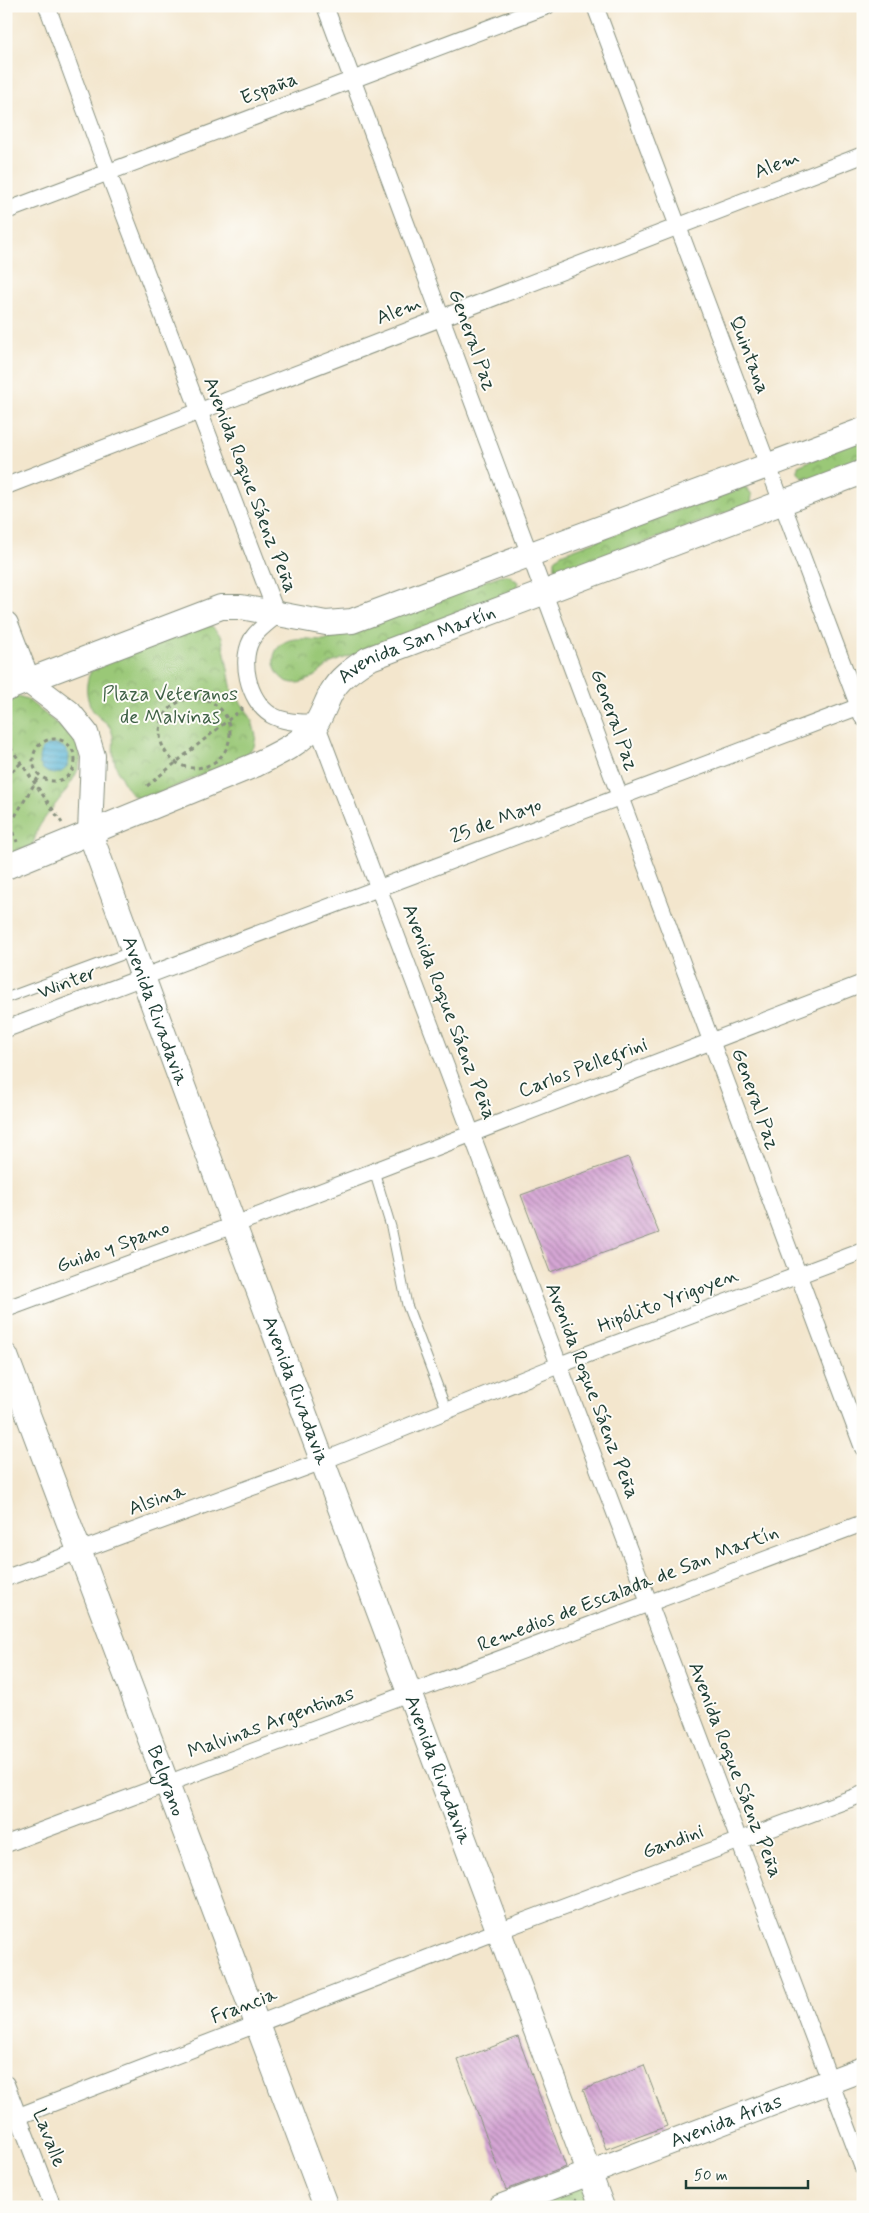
<svg xmlns="http://www.w3.org/2000/svg" width="869" height="2213" font-family="Mynerve,sans-serif">
<style>
.park{fill:url(#park-crowns);stroke:#5c8256}
.water{fill:url(#water-rules);stroke:#3a7884}
.building{fill:url(#building-back-hatch)}
.lines{fill:none;stroke-linecap:round;stroke-linejoin:round}
.service-casing{stroke:#899280;stroke-width:11}
.minor-casing{stroke:#899280;stroke-width:18}
.secondary-casing{stroke:#899280;stroke-width:26}
.path{stroke:#899280;stroke-width:3;stroke-dasharray:4 4;stroke-linecap:butt}
.service{stroke:#fff;stroke-width:9}
.minor{stroke:#fff;stroke-width:16}
.secondary{stroke:#fff;stroke-width:24}
.labels{text-anchor:middle;dominant-baseline:central;stroke-width:4;stroke-linejoin:round;paint-order:stroke}
.street-label{font-size:20px;fill:#1f3d34;stroke:#fdfcf7}
.park-label{font-size:20px;fill:#3e6045;stroke:#fdfcf7}
</style>
<defs>
<pattern id="park-crowns" width="20" height="18" patternUnits="userSpaceOnUse" patternTransform="scale(1.25)"><rect width="20" height="18" fill="#9ac877"/><path d="M2 6a3 3 0 1 1 6 0M12 15a3 3 0 1 1 6 0" fill="none" stroke="#7da462"/></pattern>
<pattern id="water-rules" width="6" height="5" patternUnits="userSpaceOnUse" patternTransform="scale(1.25)"><rect width="6" height="5" fill="#56b3d4"/><path d="M0 2.5h6" fill="none" stroke="#4793ad"/></pattern>
<pattern id="building-back-hatch" width="6" height="6" patternUnits="userSpaceOnUse" patternTransform="scale(1.25)"><rect width="6" height="6" fill="#d5a6d4"/><path d="M-1 5l2 2M0 0l6 6M5-1l2 2" fill="none" stroke="#ac88ad"/></pattern>
</defs>
<rect width="100%" height="100%" fill="#fdfcf7"/>
<filter id="ink" filterUnits="userSpaceOnUse"><feTurbulence type="fractalNoise" baseFrequency=".02" numOctaves="2"/><feDisplacementMap in="SourceGraphic" scale="10" xChannelSelector="R" yChannelSelector="G"/><feConvolveMatrix kernelMatrix="1 2 1 2 8 2 1 2 1" color-interpolation-filters="sRGB"/></filter>
<filter id="wash" filterUnits="userSpaceOnUse"><feTurbulence type="fractalNoise" baseFrequency=".0096" numOctaves="4" result="noise"/><feDisplacementMap in="SourceGraphic" scale="20" xChannelSelector="R" yChannelSelector="G"/><feGaussianBlur stdDeviation="1.12" result="paint"/><feColorMatrix in="noise" values="0 0 0 0 0 0 0 0 0 0 0 0 0 0 0 0 0 1.4 0 .05"/><feComposite in="paint" operator="in"/></filter>
<g filter="url(#wash)">
<rect width="100%" height="100%" fill="#f3e6cd"/>
<g class="park">
<path d="M863,438V463L809,482L798,473V466Z"/>
<path d="M743,486L748,489L752,495L751,503L560,574L555,568V559L561,554Z"/>
<path d="M501,575H509L518,582L515,594L508,598L331,663C322,670 309,683 297,683C275,685 264,653 285,642C295,636 312,640 324,640Z"/>
<path d="M198,625L212,626L222,637L232,691L245,708L252,720L256,736L254,747L243,757L146,799C142,798 137,798 134,796C127,792 115,767 114,759C112,750 115,741 112,732C109,722 100,720 94,712C85,700 84,680 93,668Z"/>
<path d="M18,696L27,699C39,710 71,733 78,746C91,772 49,807 38,829C36,833 35,839 33,844L6,858V701Z"/>
<path d="M589,2172L602,2207H500Z"/>
</g>
<circle class="water" cx="54" cy="759" r="15"/>
<g id="blocks">
<g class="building">
<path d="M628,1157L659,1233L550,1272L521,1195Z"/>
<path d="M518,2037L566,2167L506,2190L458,2060Z"/>
<path d="M644,2065L667,2126L606,2149L583,2090Z"/>
</g>
</g>
</g>
<g filter="url(#ink)">
<use href="#blocks" fill-opacity="0" stroke="#899280" stroke-width="1"/>
<g class="lines">
<defs>
<g id="service">
<path d="M6,998L133,951"/>
<path d="M374,1171L391,1227L407,1305L447,1411"/>
</g>
<g id="minor">
<path d="M47,6L108,172L277,615C270,621 260,628 254,636C238,657 248,701 271,715C285,723 301,722 316,723L863,2168"/>
<path d="M325,6L863,1448"/>
<path d="M595,6L863,718"/>
<path d="M6,211L547,6"/>
<path d="M6,486L863,155"/>
<path d="M6,1029L863,705"/>
<path d="M6,1309L234,1225L863,983"/>
<path d="M6,1578L323,1461L559,1365L863,1251"/>
<path d="M6,1844L863,1523"/>
<path d="M6,2084L53,2207"/>
<path d="M6,2121L498,1931L863,1794"/>
</g>
<g id="secondary">
<path id="s1" d="M6,624L28,681L69,712L86,733L93,756L90,833L234,1225L602,2207"/>
<path d="M6,689L221,607H241L326,623L352,621L863,430"/>
<path id="s2" d="M6,867L255,765C277,754 301,744 316,724C322,715 326,703 331,693C340,677 353,669 368,659L863,472"/>
<path id="s3" d="M6,1356L326,2207"/>
<path id="s4" d="M500,2207L863,2069"/>
</g>
</defs>
<use href="#service" class="service-casing"/>
<use href="#minor" class="minor-casing"/>
<use href="#secondary" class="secondary-casing"/>
<g class="path">
<circle cx="195" cy="733" r="35"/>
<circle cx="54" cy="760" r="21"/>
<path d="M6,741L62,823"/>
<path d="M6,777L21,763"/>
<path d="M147,786L243,708"/>
<path d="M6,809L17,842"/>
<path d="M11,823L39,776"/>
<path d="M573,2207L577,2198"/>
</g>
<use href="#service" class="service"/>
<use href="#minor" class="minor"/>
<use href="#secondary" class="secondary"/>
</g>
</g>
<g class="labels">
<g class="street-label">
<text transform="translate(269 89) rotate(-21)">España</text>
<text transform="translate(777 165) rotate(-21)">Alem</text>
<text transform="translate(399 311) rotate(-21)">Alem</text>
<text transform="translate(472 340) rotate(70)">General Paz</text>
<text transform="translate(749 355) rotate(69)">Quintana</text>
<text transform="translate(250 485) rotate(69)">Avenida Roque Sáenz Peña</text>
<text stroke="none"><textPath href="#s2" startOffset="479">Avenida San Martín</textPath></text>
<text transform="translate(614 720) rotate(70)">General Paz</text>
<text transform="translate(496 821) rotate(-21)">25 de Mayo</text>
<text transform="translate(67 983) rotate(-21)">Winter</text>
<text stroke="none"><textPath href="#s1" startOffset="430">Avenida Rivadavia</textPath></text>
<text transform="translate(449 1012) rotate(69)">Avenida Roque Sáenz Peña</text>
<text transform="translate(583 1068) rotate(-21)">Carlos Pellegrini</text>
<text transform="translate(755 1099) rotate(70)">General Paz</text>
<text transform="translate(113 1247) rotate(-20)">Guido y Spano</text>
<text transform="translate(668 1301) rotate(-21)">Hipólito Yrigoyen</text>
<text stroke="none"><textPath href="#s1" startOffset="835">Avenida Rivadavia</textPath></text>
<text transform="translate(592 1391) rotate(69)">Avenida Roque Sáenz Peña</text>
<text transform="translate(157 1500) rotate(-20)">Alsina</text>
<text transform="translate(628 1589) rotate(-21)">Remedios de Escalada de San Martín</text>
<text transform="translate(271 1723) rotate(-20)">Malvinas Argentinas</text>
<text stroke="none"><textPath href="#s1" startOffset="1240">Avenida Rivadavia</textPath></text>
<text transform="translate(735 1770) rotate(69)">Avenida Roque Sáenz Peña</text>
<text stroke="none"><textPath href="#s3" startOffset="454">Belgrano</textPath></text>
<text transform="translate(673 1842) rotate(-21)">Gandini</text>
<text transform="translate(244 2006) rotate(-21)">Francia</text>
<text stroke="none"><textPath href="#s4" startOffset="242">Avenida Arias</textPath></text>
<text transform="translate(49 2138) rotate(69)">Lavalle</text>
</g>
<g class="park-label">
<text x="170" y="694">Plaza Veteranos<tspan x="170" dy="23">de Malvinas</tspan></text>
</g>
</g>
<rect width="869" height="2213" fill="none" stroke="#fdfcf7" stroke-width="25"/>
<path d="M686 2180v8h122v-8" fill="none" stroke="#1f3d34" stroke-width="2.5"/>
<text x="694" y="2180" font-size="15" fill="#1f3d34" stroke="#fdfcf7" stroke-width="4" paint-order="stroke">50 m</text>
</svg>
